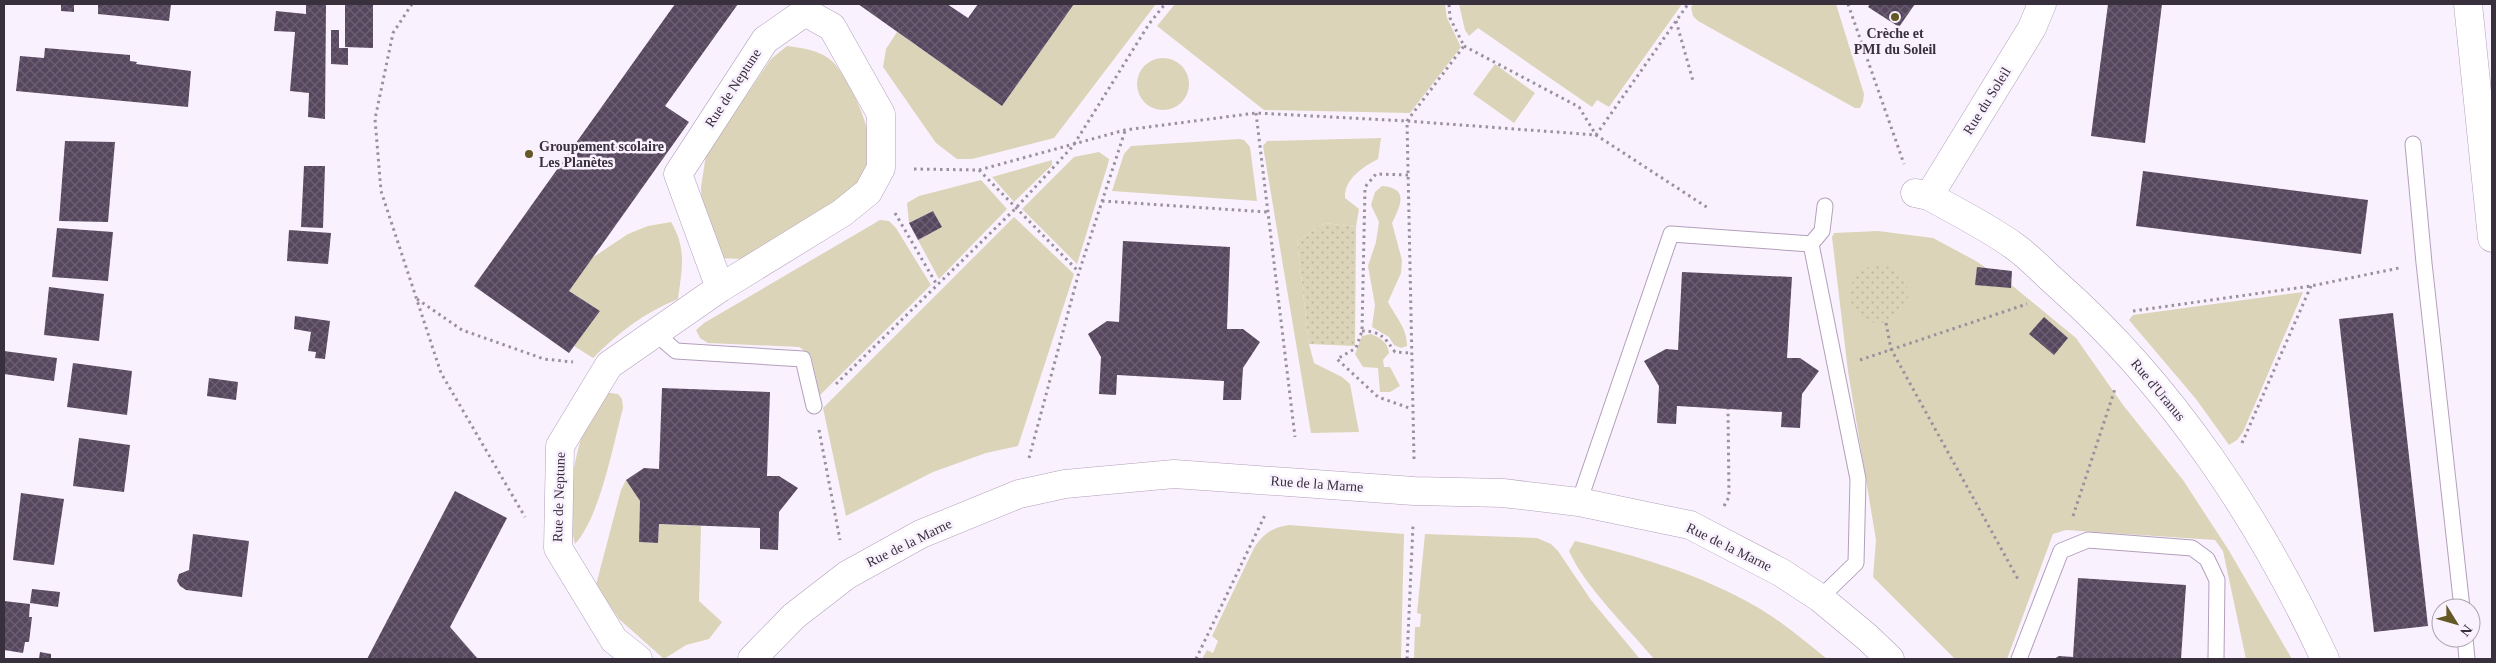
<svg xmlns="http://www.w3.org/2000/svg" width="2496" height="663" font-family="Georgia,serif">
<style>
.grass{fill:#dbd4b8}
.park{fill:url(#park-dots)}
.building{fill:url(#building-cross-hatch)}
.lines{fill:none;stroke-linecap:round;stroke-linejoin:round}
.lane-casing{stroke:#b39fbc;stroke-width:17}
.street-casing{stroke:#b39fbc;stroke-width:29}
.path{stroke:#9a919e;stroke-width:3;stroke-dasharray:2.5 4;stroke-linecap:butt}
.lane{stroke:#fff;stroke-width:15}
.street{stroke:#fff;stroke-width:28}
.poi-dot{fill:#645825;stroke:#faf1fe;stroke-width:2}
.labels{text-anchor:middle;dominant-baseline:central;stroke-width:5;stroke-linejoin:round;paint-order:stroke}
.poi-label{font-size:14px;font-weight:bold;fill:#38303c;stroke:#faf1fe}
.street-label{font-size:14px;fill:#38303c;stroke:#faf1fe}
</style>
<defs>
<pattern id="park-dots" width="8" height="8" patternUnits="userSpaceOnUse" patternTransform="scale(1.25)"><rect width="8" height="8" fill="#dbd4b8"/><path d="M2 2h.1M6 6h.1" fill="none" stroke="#bdb69f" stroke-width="1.8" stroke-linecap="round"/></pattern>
<pattern id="building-cross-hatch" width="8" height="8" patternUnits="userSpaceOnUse" patternTransform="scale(1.25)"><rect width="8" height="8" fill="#56475e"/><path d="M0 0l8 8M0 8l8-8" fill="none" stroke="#6c5f72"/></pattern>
</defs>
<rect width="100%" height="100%" fill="#faf1fe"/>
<g class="grass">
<path d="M1074,4H1156L1054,138L972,159H957L936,143L883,67L886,49L897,32L1002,106Z"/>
<path d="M1175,4H1445L1447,18L1461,47L1410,113L1264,110L1157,26Z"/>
<path d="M1459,4H1682L1609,107L1597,100L1592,107L1478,28L1469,36L1465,30Z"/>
<path d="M1694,4H1836L1864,94L1863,102L1860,108H1855L1698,21L1693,16L1691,7Z"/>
<path d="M787,46C802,48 821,50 833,62C850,81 874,131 870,157C868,172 854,187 844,198L743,259L715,258L702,216L701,187L706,155L771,59Z"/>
<circle cx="1163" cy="84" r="26"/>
<path d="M1495,64L1535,93L1514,123L1473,94Z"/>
<path d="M1381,138L1378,159C1363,167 1344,179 1345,198L1359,209L1356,227L1325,223L1297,241L1309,344L1314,363L1342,377L1350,384L1359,432L1311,433L1263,146L1267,141Z"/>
<path d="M1240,139L1244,140L1250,147L1257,201L1112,191L1124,154L1131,146Z"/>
<path d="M1099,152L1109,159L1108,164L1077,264L1022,209L1074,157Z"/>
<path d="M1052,160V165L1014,202L992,177Z"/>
<path d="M981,180L1007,209L939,279L918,240L942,227L933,211L909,223L907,203L919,196Z"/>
<path d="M1382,186C1410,188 1400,206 1392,223L1402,260L1401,273L1388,302C1396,318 1407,327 1407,346L1401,348L1394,345L1389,337L1372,327L1375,305L1368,266L1376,242L1379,222L1371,205L1375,192Z"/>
<path d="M1014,217L1074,274L1018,446L986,453L933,472L846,516L823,408Z"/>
<path d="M880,220L889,221L896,228L931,285L820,395L811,355L799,347L708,343L700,338L696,330L704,323Z"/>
<path d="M671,222C687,249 682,269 678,299C645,312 618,333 593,358L574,346L600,311L569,291L592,258L628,234L648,226Z"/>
<path d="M1878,231L1933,238L1976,261L2014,287L2076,338L2123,405L2183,480L2228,549L2292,659H2246L2223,551L2215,540L2066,530L2053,534L2007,659H1955L1873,577L1876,540L1848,371L1832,237L1834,233Z"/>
<path d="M2303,292L2243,432L2237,440L2229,445L2196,399L2129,320L2133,315Z"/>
<path d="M1371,334C1380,338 1388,342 1389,353L1383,360L1384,367H1390L1400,386L1390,392H1380L1378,368L1363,367L1355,354L1362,336Z"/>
<path d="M604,392L618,394L622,399L623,408C613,445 600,517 575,544C565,508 573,456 587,422C591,412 599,402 604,392Z"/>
<path d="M626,480L640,501L639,542L658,543L659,524L701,526L699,601L722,622L709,639L686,645L664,659L619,619L596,585L621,490Z"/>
<path d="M1289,525L1404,534L1401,659H1202L1207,650L1213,653L1218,641L1212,636L1254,548C1263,534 1273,527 1289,525Z"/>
<path d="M1425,534L1537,538L1551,544L1558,551L1591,600L1640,659H1414L1415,627H1420L1421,614L1417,613Z"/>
<path d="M1575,541C1638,556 1700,574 1757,607C1781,621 1805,641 1827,659H1654C1628,628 1585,587 1569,551Z"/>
</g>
<g class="park">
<path d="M1325,223L1356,227L1355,346L1309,344L1297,241Z"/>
<circle cx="1879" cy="294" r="29"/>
</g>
<g class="building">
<path d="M61,4L74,5V12L61,11Z"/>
<path d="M98,4H171L169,21L98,14Z"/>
<path d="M306,4H326L325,119L308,117L309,93L290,91L295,32L274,31L276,11L306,14Z"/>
<path d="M345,4H373V48L345,47Z"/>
<path d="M675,4H738L665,106L689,122L569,291L600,311L569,353L474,286Z"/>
<path d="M858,4H947L968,18L978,4H1074L1002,106Z"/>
<path d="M1870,4H1915L1899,27L1868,7Z"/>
<path d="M2108,4H2162L2145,143L2091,136Z"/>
<path d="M331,30H339V48H348V65L331,64Z"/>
<path d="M45,48L130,55V61L137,62L136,64L191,71L188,107L16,91L20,56L44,58Z"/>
<path d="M65,141L115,142L108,222L59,221Z"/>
<path d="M304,166H325L323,228L301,227Z"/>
<path d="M2143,171L2368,200L2361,254L2136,226Z"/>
<path d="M933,211L942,227L918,240L909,223Z"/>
<path d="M57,228L113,232L108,281L52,277Z"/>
<path d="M289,230L331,233L328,264L287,261Z"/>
<path d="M1123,241L1230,247L1227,329H1243L1260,342L1243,368L1241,400H1223L1224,381L1117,375L1116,395L1099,394L1101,357L1088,334L1107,321L1119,322Z"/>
<path d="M1977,267L2012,271L2011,288L1975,285Z"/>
<path d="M1682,272L1792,277L1787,358H1800L1819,371L1802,394L1800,428L1781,427L1782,412L1677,406L1676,424L1657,423L1659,386L1644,361L1666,349L1678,350Z"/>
<path d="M49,287L104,294L99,341L44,335Z"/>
<path d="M2393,313L2428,626L2374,632L2339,319Z"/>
<path d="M295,316L330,321L325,359L315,358L316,352L308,351L311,332L294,329Z"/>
<path d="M2044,317L2068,338L2054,355L2029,334Z"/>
<path d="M4,351L57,358L54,381L4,374Z"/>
<path d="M73,363L132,371L127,415L67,407Z"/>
<path d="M209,378L238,382L236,400L207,396Z"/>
<path d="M662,388L770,392L767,476H779L798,488L779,512L778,550L760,549V528L659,524L658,543L639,542L640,501L626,480L644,468L659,469Z"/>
<path d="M79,438L130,445L124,492L73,486Z"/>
<path d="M455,491L507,518L450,627L478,659H367Z"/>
<path d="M21,493L64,499L54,565L13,560Z"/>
<path d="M193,534L249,541L242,597L186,590L180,586L177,581L179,574L189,570Z"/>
<path d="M2078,578L2186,585L2181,659H2054L2059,656L2073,657Z"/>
<path d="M32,589L60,592L58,607L30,603Z"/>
<path d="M4,601L30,604L29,617H32L29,642H25L23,653L4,650Z"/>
<path d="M40,652L51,654V659H39Z"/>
</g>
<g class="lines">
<defs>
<g id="lane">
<path d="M2413,144L2424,263L2462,608"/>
<path d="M655,333L676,351L803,359L814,406"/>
<path d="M1579,502L1671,234L1811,244"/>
<path d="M1820,598L1856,563L1858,479L1811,244L1822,231L1825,206"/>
<path d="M2465,638L2467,659"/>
<path d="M2019,659L2061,551L2088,540L2192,548L2207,559L2217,580L2216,659"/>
</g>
<g id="street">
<path d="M2468,4L2492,238"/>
<path d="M1915,193L1929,196C1957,212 1988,227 2014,246C2030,257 2044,273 2059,286C2173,387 2261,521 2325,659"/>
<path d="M1929,196L2032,28L2042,4"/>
<path d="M638,659L614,640L558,548L560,446L609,365L720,288L842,213L868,192L881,168V114L832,27L805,12L765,40L678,174L720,288"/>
<path d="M752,659L794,616L847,575L921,534L1019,494L1065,484L1174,474L1414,491L1503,493L1579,502L1690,525L1782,573L1820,598L1867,637L1890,659"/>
</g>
</defs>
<use href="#lane" class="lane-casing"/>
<use href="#street" class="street-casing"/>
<g class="path">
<path d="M412,4L393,33L375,119L381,191L441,373L525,517"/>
<path d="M1848,4L1904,164"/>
<path d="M1676,21L1693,81"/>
<path d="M1464,46L1579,107L1596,135L1708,208"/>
<path d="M1256,113L1295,437"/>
<path d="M914,169L979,170L1125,130L1256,113L1407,121L1596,135L1688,4"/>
<path d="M979,170L1079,272"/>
<path d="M1408,175L1376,174L1365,187L1362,331L1356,348L1337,359L1378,397L1412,409"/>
<path d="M1102,201L1267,212"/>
<path d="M895,213L937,285"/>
<path d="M417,299L462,330L544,359L573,362"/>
<path d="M2133,311L2311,286L2399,268"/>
<path d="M1886,323L1891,349L2019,581"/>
<path d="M1362,331C1381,331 1385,338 1395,352L1411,353"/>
<path d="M1860,360L2027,304"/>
<path d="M836,384L1015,209L1073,146L1149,24L1165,4"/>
<path d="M819,430L840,540"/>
<path d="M2242,443L2311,286"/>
<path d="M1029,458L1079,272L1125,131"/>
<path d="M1414,459L1407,121L1464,46L1450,18L1449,4"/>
<path d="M1724,506L1729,497L1728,409"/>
<path d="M2073,516L2115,389"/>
<path d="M1196,659L1266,513"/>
<path d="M1407,659L1413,525"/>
</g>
<use href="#lane" class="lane"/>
<use href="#street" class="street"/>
</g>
<g class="poi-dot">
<circle cx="1895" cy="17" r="5"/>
<circle cx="529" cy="154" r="5"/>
</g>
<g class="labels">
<g class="poi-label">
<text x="1895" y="33">Crèche et<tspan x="1895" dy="16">PMI du Soleil</tspan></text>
<text x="539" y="146" text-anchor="start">Groupement scolaire<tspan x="539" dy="16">Les Planètes</tspan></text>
</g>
<g class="street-label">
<text transform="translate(733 88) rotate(-57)">Rue de Neptune</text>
<text transform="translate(1987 101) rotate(-58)">Rue du Soleil</text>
<text transform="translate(2158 390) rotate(50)">Rue d'Uranus</text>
<text transform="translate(1317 484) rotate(4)">Rue de la Marne</text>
<text transform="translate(559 497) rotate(-88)">Rue de Neptune</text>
<text transform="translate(909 543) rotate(-26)">Rue de la Marne</text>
<text transform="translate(1729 547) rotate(26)">Rue de la Marne</text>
</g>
</g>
<rect width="2496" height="663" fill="none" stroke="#38303c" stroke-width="10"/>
<g transform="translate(2456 623) rotate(127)"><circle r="24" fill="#faf1fe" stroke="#aca4b0"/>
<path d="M0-4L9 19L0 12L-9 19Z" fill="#645825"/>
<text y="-8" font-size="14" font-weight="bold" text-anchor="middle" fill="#38303c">N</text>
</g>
</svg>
